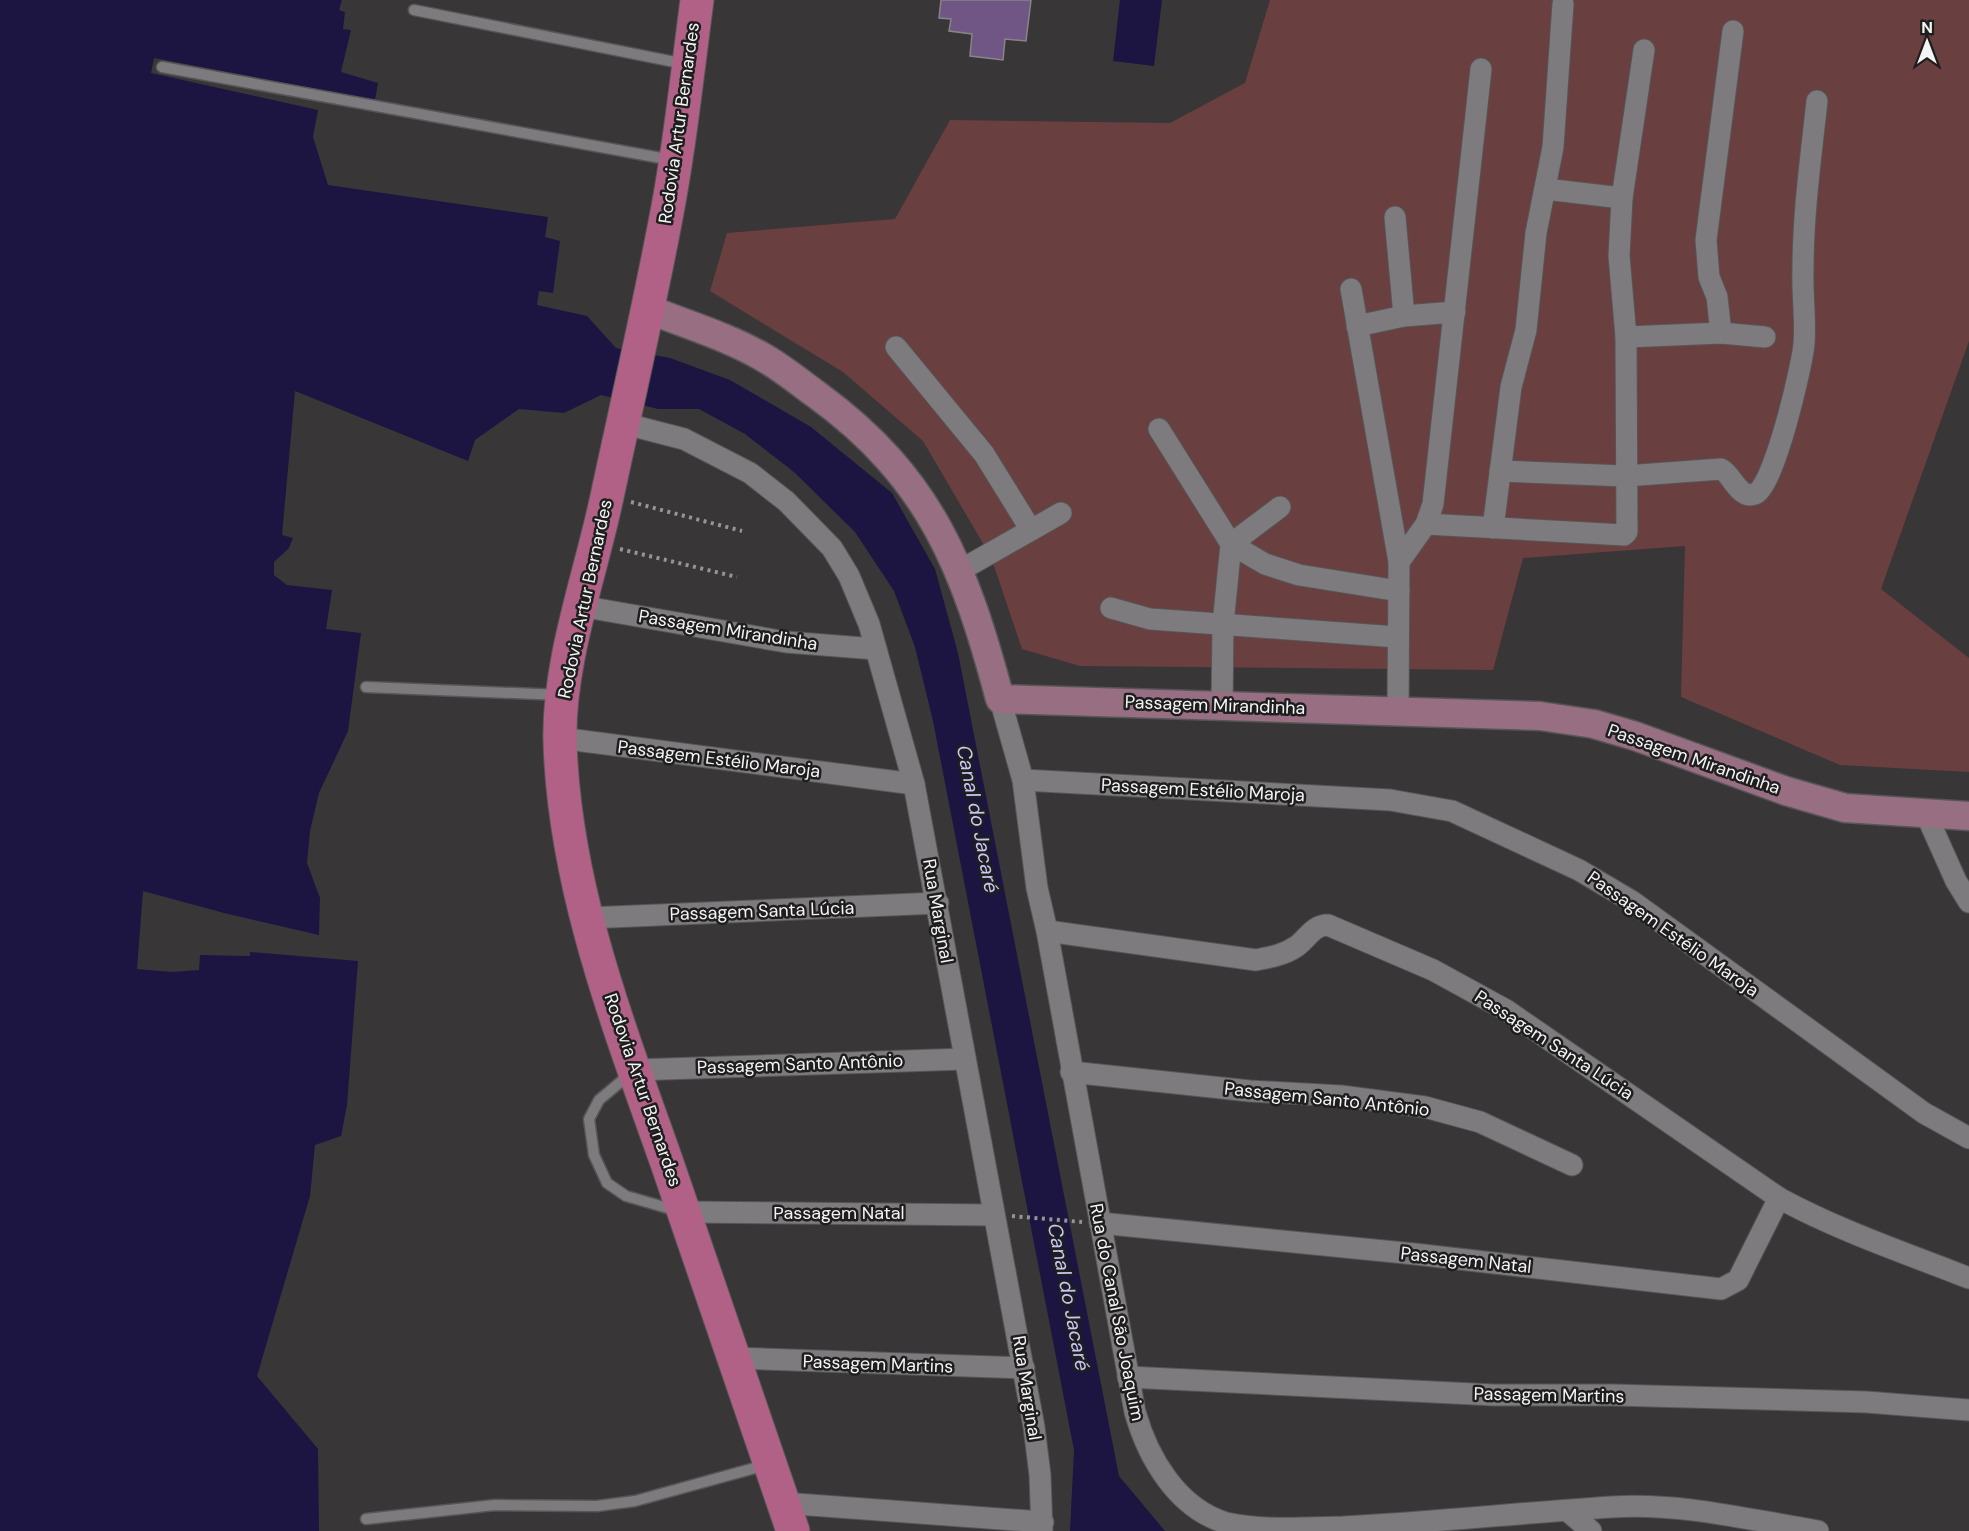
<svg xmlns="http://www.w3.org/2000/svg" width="1969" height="1531" font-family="'DM Sans',sans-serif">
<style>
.green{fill:#6a3f3f}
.water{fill:#1c1541}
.building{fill:#705685;stroke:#868588;stroke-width:1.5}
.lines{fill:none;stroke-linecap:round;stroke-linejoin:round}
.lane-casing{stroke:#575657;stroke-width:13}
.street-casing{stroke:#575657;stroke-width:23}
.secondary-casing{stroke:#575657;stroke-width:31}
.primary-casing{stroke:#575657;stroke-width:35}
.path{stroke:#969495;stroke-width:4;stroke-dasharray:3 4.5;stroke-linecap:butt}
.lane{stroke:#7e7b7e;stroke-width:10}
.street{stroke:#7e7b7e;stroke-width:21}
.secondary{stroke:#986e82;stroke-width:28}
.primary{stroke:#b26186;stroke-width:33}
.labels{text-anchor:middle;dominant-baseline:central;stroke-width:5;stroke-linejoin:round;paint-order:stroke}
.street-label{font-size:18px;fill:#f5f4f5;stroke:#1f1e1f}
.water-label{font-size:20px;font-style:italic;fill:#c7c6f6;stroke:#1f1e1f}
</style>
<rect width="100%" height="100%" fill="#393638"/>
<path class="green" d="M1270,0H1969V341L1881,589L1969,658V772L1840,765L1681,697L1685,546L1523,558L1493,670L1080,666L1022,649L991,557L923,441L843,372L710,291L727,233L895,219L950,120L1170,123L1245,83Z"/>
<g class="water">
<path d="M0,0H342L339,10L345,12L343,29L351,30L341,72L378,83L375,100L154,58L151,73L318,110L313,137L328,185L548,217L545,237L560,241L553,293L539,291L537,305L587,316L616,348L670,358L730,380L811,427L892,493L935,569L958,653L1119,1476L1165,1531H1070L1074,1450L933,721L915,647L894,591L855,532L794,472L745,434L699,409H658L601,395L564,413L519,409L475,440L468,461L295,391L282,535L293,538L289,548L274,562V575L287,585L332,590L326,629L361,633L348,731L319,793L310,831L307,863L320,898L319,935L224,913L143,891L137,969L172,972L199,970L200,955L250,956V952L358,961L347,1105L341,1136L315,1145L310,1196L257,1376L318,1449L319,1531H0Z"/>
<path d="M1120,0H1162L1154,66L1113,61Z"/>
</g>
<path class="building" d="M941,0H1031L1026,41L1005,39L1003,60L970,56L972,34L949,31L951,19L939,18Z"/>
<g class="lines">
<defs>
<g id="lane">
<path d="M414,10L685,64"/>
<path d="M162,67L672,160"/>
<path d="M366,687L560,695"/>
<path d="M630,1074L599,1100L589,1119L594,1155L607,1183L626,1196L678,1211"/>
<path d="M366,1519L495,1505L597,1506L635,1501L766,1465"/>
</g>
<g id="street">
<path d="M1545,189L1622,198"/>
<path d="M1395,217L1404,316"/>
<path d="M1351,289L1399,562L1398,710"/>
<path d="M1357,326L1404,316L1455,312"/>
<path d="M1721,333L1717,297L1709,277L1706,240L1733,31"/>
<path d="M1626,337L1721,333L1765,337"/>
<path d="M896,347L984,454L1031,530"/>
<path d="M622,423L684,439L750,473L786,501L832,548L849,576L869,624L914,784L1034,1427L1040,1475L1042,1531"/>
<path d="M1159,429L1231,544L1223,624L1222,705"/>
<path d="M1500,471L1625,476L1721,469C1732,474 1739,500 1755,494C1774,487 1802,366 1804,344C1806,319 1802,294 1803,270C1803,213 1811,157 1817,101"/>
<path d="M1280,507L1231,544L1265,564L1299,575L1399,591"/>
<path d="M1426,524L1624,535L1627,532L1626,337L1619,256L1622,198L1644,50"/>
<path d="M1493,528L1511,387L1526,330L1536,233L1553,147L1563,4"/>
<path d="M1399,562L1426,524L1433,504L1481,69"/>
<path d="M959,571L1061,513"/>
<path d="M580,606L786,642L876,649"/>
<path d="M1111,608L1150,619L1397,637"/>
<path d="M1000,699L1023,780L1037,888L1047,931L1135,1412C1148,1458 1177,1508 1226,1523C1263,1531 1305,1528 1343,1527C1433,1522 1521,1513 1611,1507C1679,1502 1750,1520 1818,1531"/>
<path d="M560,738L914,784"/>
<path d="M1023,780L1390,800L1452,811L1579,870L1633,902L1924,1113L1969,1138"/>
<path d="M1926,814L1956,881L1969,902"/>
<path d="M587,918L938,903"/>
<path d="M1047,931L1256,960C1271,957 1284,955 1297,946C1308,938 1313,925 1328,925L1433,970L1506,1010L1779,1198C1840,1231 1905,1253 1969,1278"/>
<path d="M634,1070L965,1059"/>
<path d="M1071,1072L1250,1091L1341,1096L1425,1107L1480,1122L1572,1165"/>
<path d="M684,1212L993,1215"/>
<path d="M1100,1223L1415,1254L1721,1289L1738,1280L1779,1198"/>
<path d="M732,1358L1024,1368"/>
<path d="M1128,1377L1494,1395H1613L1866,1402L1969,1410"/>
<path d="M783,1503L1043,1522"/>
<path d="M1569,1512L1591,1531"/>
</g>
<path id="secondary" d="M648,309C685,324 726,336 761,356C781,367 799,382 817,395C931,478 965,568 1000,699L1540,716L1594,724L1635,736L1786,791L1845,808L1969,816"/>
<path id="primary" d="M697,0C687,76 679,153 664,228C647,316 627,404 608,492C592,571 558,660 560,741C564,887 619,1027 667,1163C710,1285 751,1408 793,1531"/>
</defs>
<use href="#lane" class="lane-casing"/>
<use href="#street" class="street-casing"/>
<use href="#secondary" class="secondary-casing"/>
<use href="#primary" class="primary-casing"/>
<g class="path">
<path d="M631,502L742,531"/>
<path d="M620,549L737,577"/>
<path d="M1012,1216L1082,1222"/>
</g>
<use href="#lane" class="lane"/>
<use href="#street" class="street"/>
<use href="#secondary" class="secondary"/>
<use href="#primary" class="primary"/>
</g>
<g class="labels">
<g class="street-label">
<text transform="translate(679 123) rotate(-82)">Rodovia Artur Bernardes</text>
<text transform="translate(585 599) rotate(-78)">Rodovia Artur Bernardes</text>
<text transform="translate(728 630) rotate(9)">Passagem Mirandinha</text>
<text transform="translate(1215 705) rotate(2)">Passagem Mirandinha</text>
<text transform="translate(719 759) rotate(7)">Passagem Estélio Maroja</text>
<text transform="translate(1694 759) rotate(19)">Passagem Mirandinha</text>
<text transform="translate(1203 790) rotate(3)">Passagem Estélio Maroja</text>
<text transform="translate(762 911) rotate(-2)">Passagem Santa Lúcia</text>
<text transform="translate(938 911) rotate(80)">Rua Marginal</text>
<text transform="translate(1673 934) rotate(35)">Passagem Estélio Maroja</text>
<text transform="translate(1554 1045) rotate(33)">Passagem Santa Lúcia</text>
<text transform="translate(800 1064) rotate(-2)">Passagem Santo Antônio</text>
<text transform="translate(643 1090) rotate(71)">Rodovia Artur Bernardes</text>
<text transform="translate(1327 1099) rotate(6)">Passagem Santo Antônio</text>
<text x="839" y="1213">Passagem Natal</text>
<text transform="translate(1466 1260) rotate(6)">Passagem Natal</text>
<text transform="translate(1117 1312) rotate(79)">Rua do Canal São Joaquim</text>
<text transform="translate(878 1364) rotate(2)">Passagem Martins</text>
<text transform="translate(1027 1388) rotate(81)">Rua Marginal</text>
<text transform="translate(1549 1395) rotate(1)">Passagem Martins</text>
</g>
<g class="water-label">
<text transform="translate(978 819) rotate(79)">Canal do Jacaré</text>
<text transform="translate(1069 1297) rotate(79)">Canal do Jacaré</text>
</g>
</g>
<g transform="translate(1927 42)" stroke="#1f1e1f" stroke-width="4.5" paint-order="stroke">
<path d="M0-4.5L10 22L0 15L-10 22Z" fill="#f5f4f5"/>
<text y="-9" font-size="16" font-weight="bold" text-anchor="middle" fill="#f5f4f5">N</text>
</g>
</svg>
